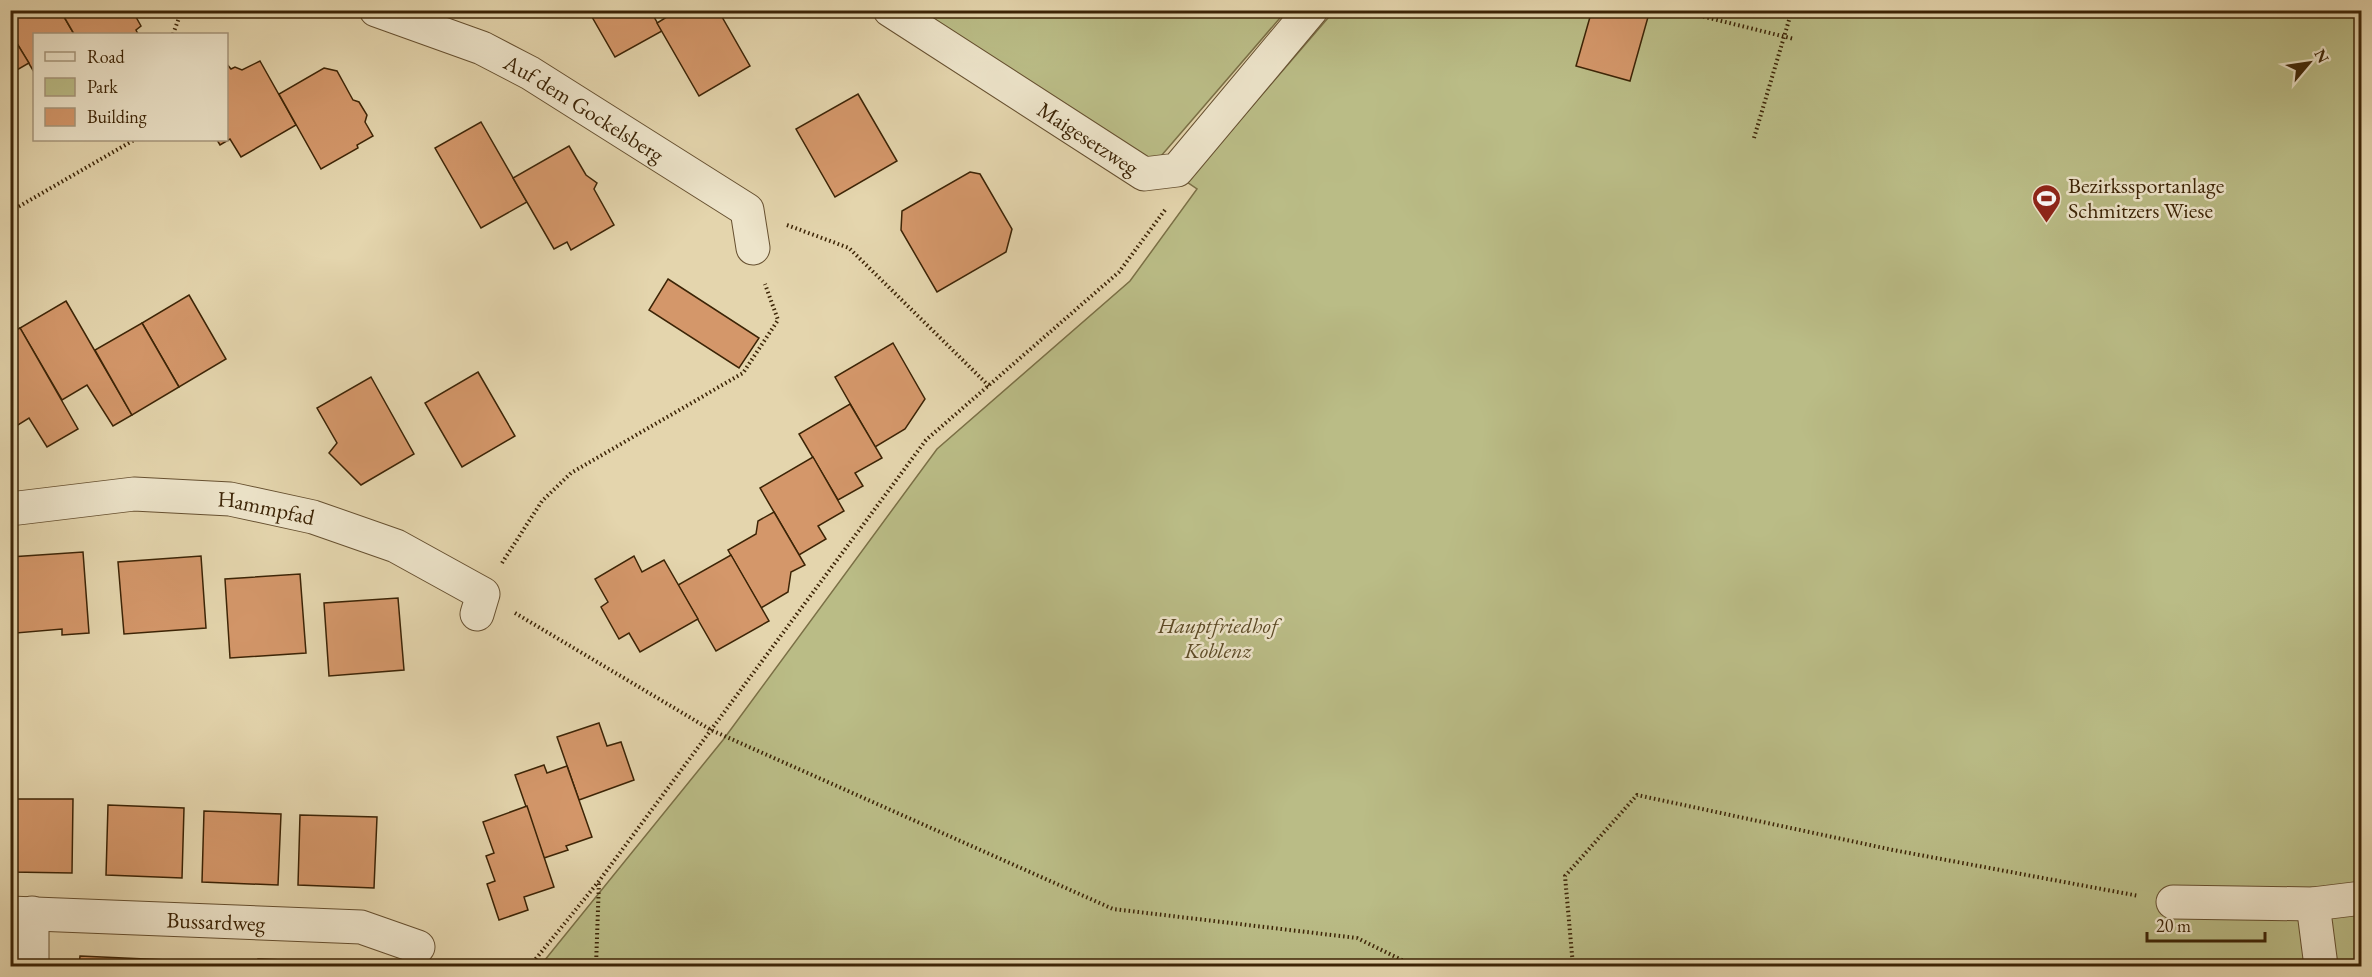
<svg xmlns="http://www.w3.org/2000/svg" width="2372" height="977" font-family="'EB Garamond',serif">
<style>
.green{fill:#babc86;stroke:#7b7046;stroke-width:1.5}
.building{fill:#d4976a;stroke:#3c2406;stroke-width:1.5}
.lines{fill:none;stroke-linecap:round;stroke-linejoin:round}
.minor-casing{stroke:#665030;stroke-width:35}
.path{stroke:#3c2406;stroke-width:4;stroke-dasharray:1.5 3;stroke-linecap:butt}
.minor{stroke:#ede4ca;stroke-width:33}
.labels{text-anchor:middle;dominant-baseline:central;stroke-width:5;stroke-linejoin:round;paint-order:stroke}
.street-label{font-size:22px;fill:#3c2406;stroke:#ede4ca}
.poi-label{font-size:22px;fill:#3c2406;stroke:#ede4ca;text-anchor:start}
.park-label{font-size:22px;font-style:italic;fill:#5c4a26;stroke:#ede4ca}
</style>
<rect width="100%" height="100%" fill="#e4d5ad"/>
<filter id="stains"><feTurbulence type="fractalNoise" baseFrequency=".00333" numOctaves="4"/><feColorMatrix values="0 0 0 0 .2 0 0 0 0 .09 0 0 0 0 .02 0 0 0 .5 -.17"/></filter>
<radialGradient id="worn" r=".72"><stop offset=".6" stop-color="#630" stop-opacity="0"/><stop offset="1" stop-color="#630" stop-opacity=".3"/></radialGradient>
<g class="green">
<path d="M928,10L1286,11L1155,163L926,14Z"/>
<path d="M1334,11H2361V966H540L723,740L937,449L1130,281L1197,189L1187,182Z"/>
</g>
<g class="building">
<path d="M15,10H60L74,34H34V72L10,32V13Z"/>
<path d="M71,10H125L127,14L132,10L141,26L136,30L138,34H74L63,15Z"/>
<path d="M588,10H650L662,31L615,57Z"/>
<path d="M678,10H718L750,66L699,96L657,23Z"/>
<path d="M1592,10H1650L1630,81L1576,66Z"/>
<path d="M10,32L29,63L10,74Z"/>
<path d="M260,61L296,125L241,157L230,139L220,145L217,140H226V63L231,69L235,67L242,70Z"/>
<path d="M324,68L337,71L353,100L359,102L367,115L365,122L373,136L357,145L358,148L321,169L279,94Z"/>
<path d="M858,94L897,161L835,197L796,129Z"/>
<path d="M481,122L527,202L481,228L435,148Z"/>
<path d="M569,146L586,175L597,183L594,189L614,225L571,250L567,242L554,249L513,178Z"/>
<path d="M970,172L980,174L1012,229L1006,252L937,292L901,230L902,211Z"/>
<path d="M668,279L759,338L739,368L649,310Z"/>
<path d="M189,295L226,359L179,387L142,323Z"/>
<path d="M66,301L132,415L113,426L87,385L62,400L20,328Z"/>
<path d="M142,323L179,387L132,415L95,350Z"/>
<path d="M20,328L78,429L47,447L29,418L10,430V333Z"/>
<path d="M893,343L925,399L905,429L875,447L835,377Z"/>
<path d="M478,372L515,436L462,467L425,403Z"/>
<path d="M371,377L414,454L361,485L329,453L337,443L317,408Z"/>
<path d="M850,404L882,458L855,473L863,486L838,500L799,434Z"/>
<path d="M813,457L844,511L818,526L826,539L799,555L760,488Z"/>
<path d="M774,512L805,565L791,572L788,592L761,608L728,550L756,534L758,521Z"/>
<path d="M83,552L89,633L62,635V629L16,633L10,557Z"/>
<path d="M731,555L769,621L716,651L678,585Z"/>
<path d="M201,556L206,628L124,634L118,562Z"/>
<path d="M634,556L642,572L664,560L698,619L640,652L629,633L619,639L601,607L608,602L595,579Z"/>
<path d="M10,568L17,641L10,642Z"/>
<path d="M300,574L306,653L230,658L225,579Z"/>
<path d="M398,598L404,670L329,676L324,603Z"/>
<path d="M599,723L607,746L621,742L634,780L579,800L557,737Z"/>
<path d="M544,765L547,773L567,766L592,837L566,846L568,850L544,858L515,775Z"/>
<path d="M10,799H12L11,872H10Z"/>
<path d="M12,799H73L72,873L11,872Z"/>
<path d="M108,805L184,808L182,878L106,875Z"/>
<path d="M527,806L554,887L524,897L528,910L499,920L487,884L495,881L486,856L494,853L483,822Z"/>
<path d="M204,811L281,814L278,885L202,882Z"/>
<path d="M300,815L377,817L374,888L298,885Z"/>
<path d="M80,956L167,960V966H79Z"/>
<path d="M258,959L284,960V966H201V963L258,966Z"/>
</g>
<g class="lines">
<defs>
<g id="minor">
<path id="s1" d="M376,10L482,48L530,73L747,210L753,248"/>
<path id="s2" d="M890,10L1144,174L1177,170L1311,10"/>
<path id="s3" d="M10,509L134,494L230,499L313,517L396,546L483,594L477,614"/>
<path d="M2173,902L2313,904L2362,898"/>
<path d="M2313,904L2321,966"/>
<path id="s4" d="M10,913L361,927L418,947"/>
<path d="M32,913V966"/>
</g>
</defs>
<use href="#minor" class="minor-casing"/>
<g class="path">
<path d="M1677,10L1794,39"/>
<path d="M173,34L182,10"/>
<path d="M1754,138L1792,10"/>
<path d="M10,208L18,207L134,140"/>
<path d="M787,225L849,248L989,386"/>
<path d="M502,563L542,501L571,473L743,373L778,320L765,284"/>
<path d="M515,613L711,730L1113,909L1357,938L1414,966"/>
<path d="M452,961L465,966"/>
<path d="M530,966L599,881L926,440L1119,272L1165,210"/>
<path d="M596,966L599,881"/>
<path d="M1573,966L1565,876L1637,795L1893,850L2139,896"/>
</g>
<use href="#minor" class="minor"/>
</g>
<defs>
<symbol id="stadium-pin" viewBox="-11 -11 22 30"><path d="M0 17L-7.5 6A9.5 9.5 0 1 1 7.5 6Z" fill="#8f2418" stroke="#ede4ca"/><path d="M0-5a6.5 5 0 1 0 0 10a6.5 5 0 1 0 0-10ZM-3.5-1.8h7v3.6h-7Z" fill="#fff"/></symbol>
</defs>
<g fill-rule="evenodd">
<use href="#stadium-pin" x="2030" y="182" width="33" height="45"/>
</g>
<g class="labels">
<g class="street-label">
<text stroke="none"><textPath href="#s1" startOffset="231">Auf dem Gockelsberg</textPath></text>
<text stroke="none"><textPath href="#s2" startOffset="236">Maigesetzweg</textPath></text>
<text stroke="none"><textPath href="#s3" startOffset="258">Hammpfad</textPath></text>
<text stroke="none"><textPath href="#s4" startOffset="206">Bussardweg</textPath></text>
</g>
<g class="poi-label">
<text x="2068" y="185">Bezirkssportanlage<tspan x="2068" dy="25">Schmitzers Wiese</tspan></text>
</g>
<g class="park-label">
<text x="1218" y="625">Hauptfriedhof<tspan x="1218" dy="25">Koblenz</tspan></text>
</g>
</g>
<rect width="2372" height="977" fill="none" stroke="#e4d5ad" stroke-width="36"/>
<rect x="12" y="12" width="2348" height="953" fill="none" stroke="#3c2406" stroke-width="3"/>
<rect x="18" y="18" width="2336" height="941" fill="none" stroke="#3c2406" stroke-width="1.5"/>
<rect x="33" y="33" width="195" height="108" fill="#ede4ca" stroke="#a6977c" stroke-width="1.5"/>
<rect x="45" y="52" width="30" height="9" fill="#ede4ca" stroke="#a6977c" stroke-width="1.5"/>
<text x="87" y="63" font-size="18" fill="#3c2406">Road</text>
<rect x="45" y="78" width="30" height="18" fill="#babc86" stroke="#a6977c" stroke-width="1.5"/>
<text x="87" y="93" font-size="18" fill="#3c2406">Park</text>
<rect x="45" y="108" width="30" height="18" fill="#d4976a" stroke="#a6977c" stroke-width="1.5"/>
<text x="87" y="123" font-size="18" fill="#3c2406">Building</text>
<g transform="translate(2309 63) rotate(61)" stroke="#ede4ca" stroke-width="4.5" paint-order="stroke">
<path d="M0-4.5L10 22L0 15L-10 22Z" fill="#3c2406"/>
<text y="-9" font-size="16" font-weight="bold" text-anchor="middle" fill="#3c2406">N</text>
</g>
<path d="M2147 932v9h118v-9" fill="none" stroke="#3c2406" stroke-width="3"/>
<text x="2156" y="932" font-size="18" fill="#3c2406" stroke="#ede4ca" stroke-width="4.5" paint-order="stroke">20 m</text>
<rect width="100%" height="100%" filter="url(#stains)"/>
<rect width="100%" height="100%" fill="url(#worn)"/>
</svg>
